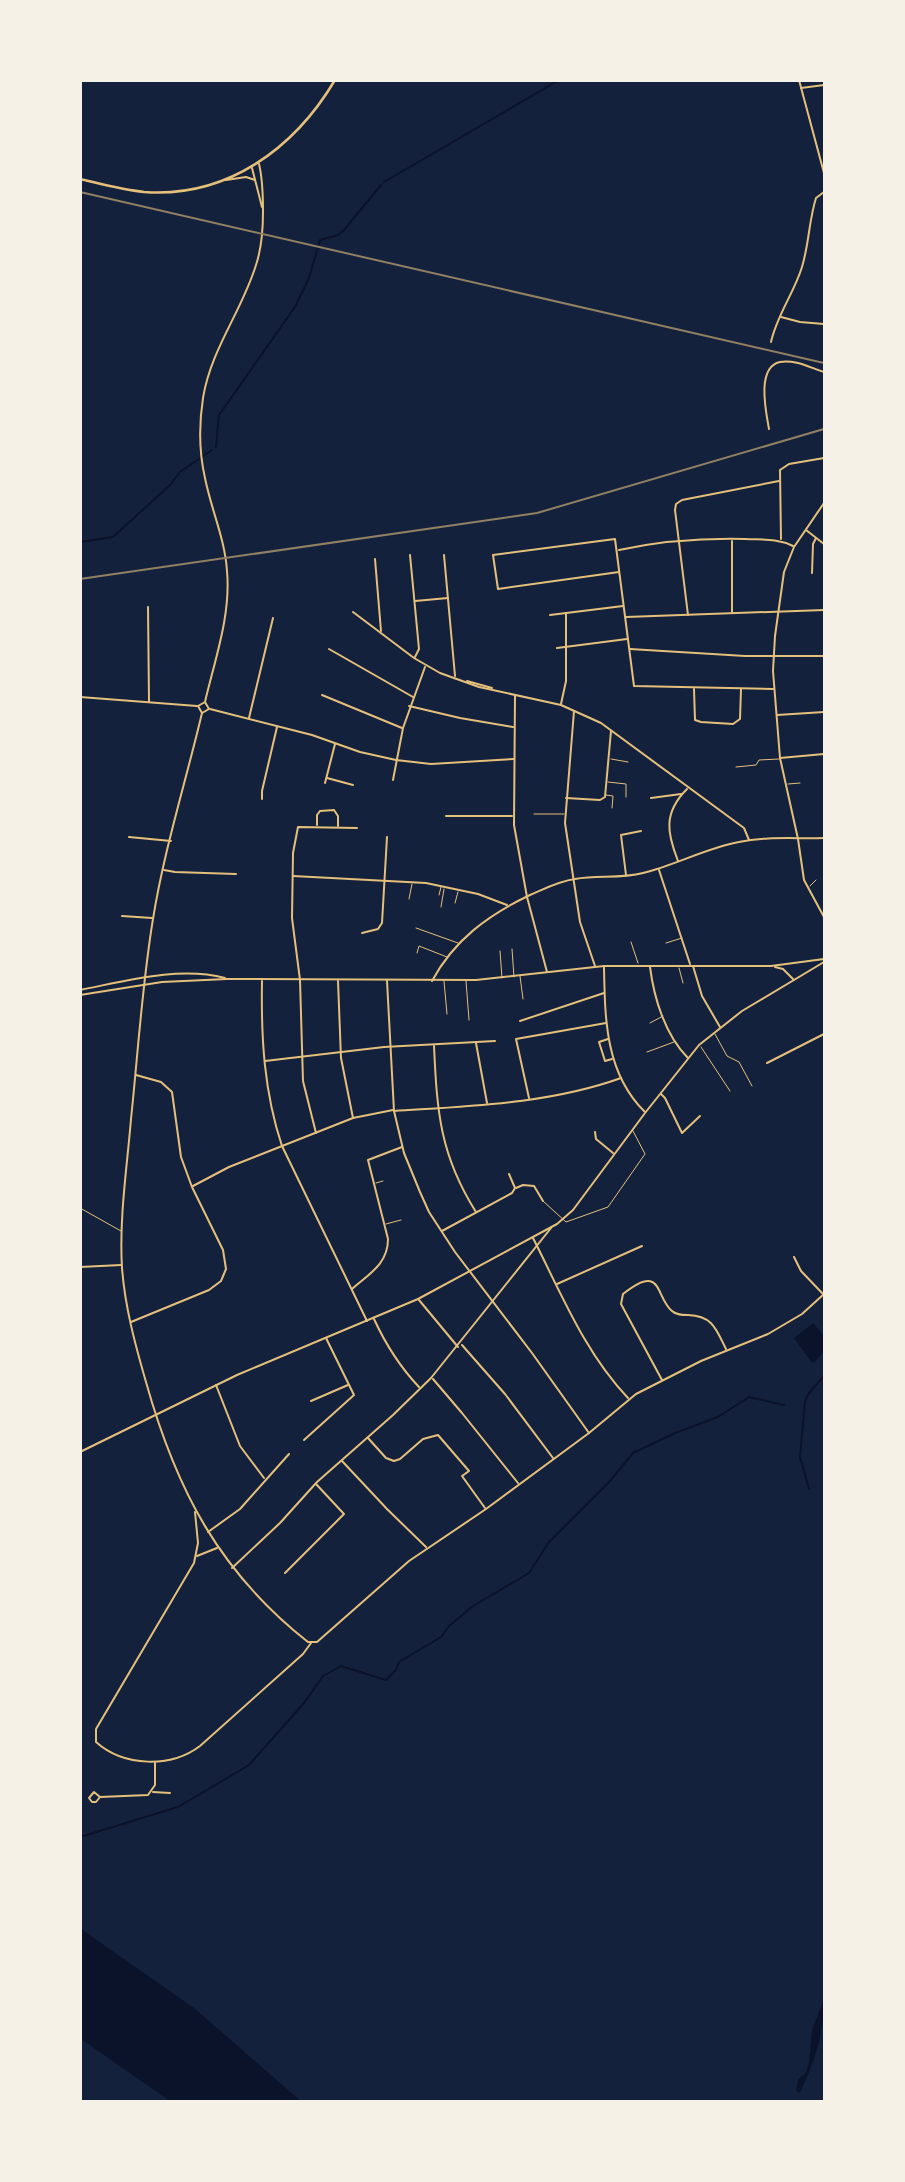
<svg xmlns="http://www.w3.org/2000/svg" width="905" height="2182" font-family="Raleway,sans-serif">
<style>
.water{fill:#0b132b}
.lines{fill:none;stroke-linecap:round;stroke-linejoin:round}
.stream{stroke:#0b132b;stroke-width:2}
.service{stroke:#e5c07b;stroke-width:1}
.minor{stroke:#e5c07b;stroke-width:2}
.tertiary{stroke:#e5c07b;stroke-width:2}
.secondary{stroke:#e5c07b;stroke-width:2.5}
.rail{stroke:#918062;stroke-width:2}
</style>
<rect width="100%" height="100%" fill="#14213d"/>
<g class="water">
<path d="M813,1323L824,1336V1351L815,1362L812,1363L794,1338Z"/>
<path d="M81,1929L194,2008L301,2101H170L81,2039Z"/>
<path d="M824,1999C825,2032 814,2063 800,2093L796,2091L798,2080L806,2072L809,2063L812,2030Z"/>
</g>
<g class="lines">
<g class="stream">
<path d="M384,182L559,80"/>
<path d="M216,447L219,415L295,307L309,278L320,240L338,235L344,230L381,185"/>
<path d="M80,542L113,537L170,485L180,472L212,450"/>
<path d="M809,1489L800,1457L805,1401L809,1393L824,1376"/>
<path d="M80,1837L178,1807L249,1765L304,1703L323,1676L341,1666L386,1680L396,1670L399,1662L441,1637L449,1626L473,1606L529,1573L549,1542L610,1481L633,1453L675,1433L718,1417L749,1397L784,1405"/>
</g>
<g class="service">
<path d="M611,759L628,762"/>
<path d="M736,767L756,765L759,760L779,759"/>
<path d="M608,782L626,784V797"/>
<path d="M788,784L800,783"/>
<path d="M606,795L613,796L612,808"/>
<path d="M534,814H564"/>
<path d="M810,886L816,880"/>
<path d="M439,895L441,887"/>
<path d="M409,899L412,884"/>
<path d="M455,903L458,892"/>
<path d="M441,907L444,889"/>
<path d="M416,928L458,943"/>
<path d="M631,942L638,963"/>
<path d="M666,943L682,938"/>
<path d="M512,949L514,977"/>
<path d="M500,951L502,978"/>
<path d="M417,953L419,946L447,957"/>
<path d="M679,968L683,983"/>
<path d="M520,976L523,999"/>
<path d="M444,981L447,1014"/>
<path d="M466,981L469,1020"/>
<path d="M650,1023L663,1016"/>
<path d="M715,1034L727,1056L739,1062L752,1086"/>
<path d="M701,1047L730,1091"/>
<path d="M647,1052L674,1042"/>
<path d="M376,1183L383,1181"/>
<path d="M543,1201L566,1222L608,1207L645,1154L633,1131"/>
<path d="M80,1208L121,1231"/>
<path d="M386,1224L401,1220"/>
</g>
<g class="minor">
<path d="M799,80L824,173"/>
<path d="M801,88L824,85"/>
<path d="M781,317L800,322L824,324"/>
<path d="M771,342C777,315 794,293 802,267C809,244 809,220 816,198L824,192"/>
<path d="M769,429C766,412 756,367 780,362C794,359 811,368 824,372"/>
<path d="M824,503L794,547L784,572L775,636L773,671L780,758L798,839L804,880L824,917"/>
<path d="M806,530L824,544"/>
<path d="M781,539L780,470L789,464L824,458"/>
<path d="M732,541V612"/>
<path d="M619,550C661,541 701,538 745,539C762,540 777,538 793,546"/>
<path d="M410,555L419,649L415,657"/>
<path d="M444,555L455,676"/>
<path d="M375,559L381,631"/>
<path d="M619,572L498,589L493,555L615,539L634,686L773,689"/>
<path d="M812,573L813,544L816,538"/>
<path d="M415,601L448,598"/>
<path d="M148,607L149,702"/>
<path d="M353,612L414,658L440,673L479,687L561,705L601,723L744,828L749,840"/>
<path d="M550,615L623,606"/>
<path d="M688,615L675,510L676,504L682,500L779,481"/>
<path d="M626,617L824,610"/>
<path d="M557,648L627,639"/>
<path d="M329,649L413,697"/>
<path d="M630,649L745,656H824"/>
<path d="M467,681L492,688"/>
<path d="M694,689L695,720L701,722L733,724L740,719L741,689"/>
<path d="M322,695L402,728"/>
<path d="M515,695L514,825L527,897L547,972"/>
<path d="M80,697L197,706"/>
<path d="M561,704L566,681V613"/>
<path d="M409,706L460,718L513,727"/>
<path d="M210,709L312,735L360,752L396,760L431,764L514,759"/>
<path d="M574,711L565,823L580,922L595,966"/>
<path d="M777,715L824,712"/>
<path d="M249,718L273,618"/>
<path d="M780,758L824,754"/>
<path d="M327,778L353,785"/>
<path d="M393,780L403,728L425,667"/>
<path d="M325,783L335,744"/>
<path d="M566,798L600,800L605,797L611,731"/>
<path d="M651,798L681,794"/>
<path d="M262,799V791L277,727"/>
<path d="M446,816H512"/>
<path d="M317,825V815L320,811L334,810L338,816V826"/>
<path d="M129,837L171,841"/>
<path d="M678,861C667,833 663,813 687,789"/>
<path d="M164,870L175,872L236,874"/>
<path d="M659,870L690,964"/>
<path d="M626,875L621,835L641,831"/>
<path d="M293,876L426,883L478,894L507,905"/>
<path d="M122,916L152,918"/>
<path d="M362,933L378,929L382,923L387,837"/>
<path d="M693,966L702,996L720,1027"/>
<path d="M604,967C605,1018 605,1073 645,1112"/>
<path d="M650,967C654,998 665,1035 688,1058"/>
<path d="M262,981C261,1038 264,1092 282,1146L367,1321"/>
<path d="M338,981L341,1058L353,1118"/>
<path d="M387,981L394,1111L404,1153L420,1192L429,1212L455,1252L532,1353L589,1433"/>
<path d="M432,981C454,940 488,915 530,895C544,889 559,881 575,879C598,875 620,879 643,873C676,865 706,848 739,842C767,836 796,839 824,838"/>
<path d="M520,1021L604,993"/>
<path d="M608,1039L599,1042L605,1061L612,1059"/>
<path d="M476,1043L487,1103"/>
<path d="M434,1046C437,1112 440,1155 476,1212"/>
<path d="M265,1061L384,1047L495,1041"/>
<path d="M767,1063L824,1034"/>
<path d="M661,1094L665,1098L682,1133L700,1116"/>
<path d="M529,1098L516,1039L606,1023"/>
<path d="M394,1111C469,1106 549,1104 621,1078"/>
<path d="M595,1132L596,1139L613,1153"/>
<path d="M316,1133L303,1081L300,980L292,918L293,853L298,827L357,828"/>
<path d="M193,1186L229,1167L353,1118L393,1110"/>
<path d="M516,1188L523,1185L534,1186L543,1201"/>
<path d="M442,1231L512,1193L515,1188L509,1174"/>
<path d="M533,1238C561,1293 585,1353 628,1398"/>
<path d="M794,1257L801,1271L823,1294"/>
<path d="M80,1267L121,1265"/>
<path d="M557,1284L642,1246"/>
<path d="M352,1289C369,1274 388,1264 388,1239L368,1160L402,1147"/>
<path d="M419,1300L458,1347"/>
<path d="M374,1319C386,1345 400,1367 419,1387"/>
<path d="M131,1322L209,1290L221,1281L226,1269L223,1250L192,1187L181,1157L172,1092L161,1082L136,1075"/>
<path d="M462,1345L505,1394L553,1458"/>
<path d="M433,1379L462,1413L518,1483"/>
<path d="M662,1380L621,1304L623,1294C663,1262 655,1297 672,1311C676,1315 682,1315 688,1315C713,1316 716,1329 726,1349"/>
<path d="M216,1385L240,1446L264,1478"/>
<path d="M311,1401L348,1385"/>
<path d="M368,1438L386,1458L394,1461L400,1459L423,1439L438,1435L469,1471L462,1476L485,1508"/>
<path d="M304,1440L354,1395L326,1338"/>
<path d="M342,1461L387,1509L426,1547"/>
<path d="M195,1512L198,1543L194,1563L96,1729V1742C124,1767 171,1768 200,1746L303,1654L311,1643"/>
<path d="M208,1532L240,1509L289,1454"/>
<path d="M197,1556L217,1548"/>
<path d="M232,1568L280,1523L317,1482L393,1415L431,1378L551,1228"/>
<path d="M285,1573L344,1514L316,1484"/>
<path d="M153,1792L170,1793"/>
<path d="M100,1797L96,1802H92L89,1798L94,1792L100,1797L148,1795L155,1785V1763"/>
</g>
<g class="tertiary">
<path d="M252,168L262,207"/>
<path d="M226,180L246,177L255,180"/>
<path d="M205,702L198,706L202,713L209,709L205,702C215,659 231,615 227,571C225,539 211,509 205,478C199,452 199,424 203,398C211,349 242,311 256,265C262,247 263,230 263,212C263,196 263,180 259,164"/>
<path d="M202,713C186,781 164,850 153,919C142,985 138,1053 131,1119C127,1168 119,1218 122,1268C125,1307 135,1344 146,1382C176,1489 219,1572 308,1642H317L409,1561L486,1509L589,1433L636,1394L701,1361L768,1334L802,1314L824,1294"/>
<path d="M775,967L783,969L793,979"/>
<path d="M80,990C126,981 179,966 225,978"/>
<path d="M80,995L162,982L227,979L476,980L604,966H771L824,959"/>
<path d="M80,1452L237,1375L418,1299L557,1224L573,1210L645,1113L699,1045L742,1011L824,962"/>
</g>
<path class="secondary" d="M80,179C101,184 123,190 144,192C227,198 294,149 335,80"/>
<g class="rail">
<path d="M80,192L824,363"/>
<path d="M80,579L537,513L824,429"/>
</g>
</g>
<rect width="905" height="2182" fill="none" stroke="#f6f1e7" stroke-width="164"/>
</svg>
